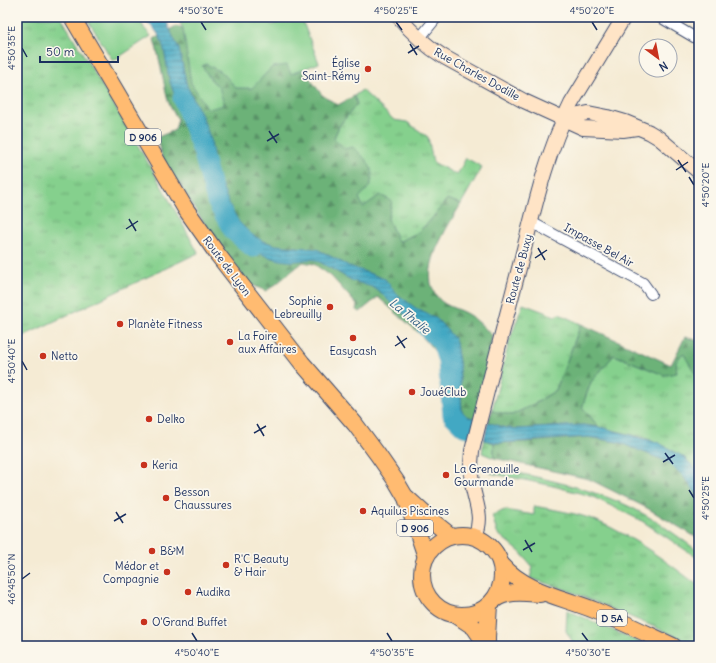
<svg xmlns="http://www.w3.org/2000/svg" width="716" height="663" font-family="Delius,sans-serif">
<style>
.grass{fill:url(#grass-tufts);stroke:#508076}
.forest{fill:url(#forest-firs);stroke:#44706b}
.park{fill:#85d08d;stroke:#508076}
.water{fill:url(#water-rules);stroke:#2f6c90}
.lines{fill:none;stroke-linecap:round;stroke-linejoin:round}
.river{stroke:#43a8c3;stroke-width:19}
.street-casing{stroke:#3c4b70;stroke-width:12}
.secondary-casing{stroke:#3c4b70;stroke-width:16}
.primary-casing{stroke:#3c4b70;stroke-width:18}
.street{stroke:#fff;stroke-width:10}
.secondary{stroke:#ffe4c6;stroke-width:14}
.primary{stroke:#ffbb71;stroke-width:16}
.ticks{fill:none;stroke:#1b2f5e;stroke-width:1.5}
.poi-dot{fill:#c8321e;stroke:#fbf7ec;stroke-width:1.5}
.labels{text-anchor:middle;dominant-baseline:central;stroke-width:3.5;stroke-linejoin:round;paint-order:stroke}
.shield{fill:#fbf7ec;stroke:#5e6b89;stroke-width:1}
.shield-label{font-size:10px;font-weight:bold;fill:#1b2f5e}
.poi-label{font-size:11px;fill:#1b2f5e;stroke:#fbf7ec;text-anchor:start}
.street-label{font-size:11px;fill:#1b2f5e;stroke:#fbf7ec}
.water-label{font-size:12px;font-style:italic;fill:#295981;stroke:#fbf7ec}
.neatline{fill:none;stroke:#1b2f5e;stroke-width:1.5}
.ticks-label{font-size:10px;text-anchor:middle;fill:#1b2f5e}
</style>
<defs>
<pattern id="grass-tufts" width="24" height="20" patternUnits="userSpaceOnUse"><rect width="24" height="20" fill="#85d08d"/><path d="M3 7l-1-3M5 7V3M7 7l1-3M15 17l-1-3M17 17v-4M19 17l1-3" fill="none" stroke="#6ca976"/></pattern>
<pattern id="forest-firs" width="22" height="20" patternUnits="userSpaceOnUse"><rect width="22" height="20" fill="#6cb278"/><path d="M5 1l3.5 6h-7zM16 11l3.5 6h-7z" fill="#589166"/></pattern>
<pattern id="water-rules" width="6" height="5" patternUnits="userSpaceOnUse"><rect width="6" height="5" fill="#43a8c3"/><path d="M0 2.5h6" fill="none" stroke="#3789a2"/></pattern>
</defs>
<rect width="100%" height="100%" fill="#fbf7ec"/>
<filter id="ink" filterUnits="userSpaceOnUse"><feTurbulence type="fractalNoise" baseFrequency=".025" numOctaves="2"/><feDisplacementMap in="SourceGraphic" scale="8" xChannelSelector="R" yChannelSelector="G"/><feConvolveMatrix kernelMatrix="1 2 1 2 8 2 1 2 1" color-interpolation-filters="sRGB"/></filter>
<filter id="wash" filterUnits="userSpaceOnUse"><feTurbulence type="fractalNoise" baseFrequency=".012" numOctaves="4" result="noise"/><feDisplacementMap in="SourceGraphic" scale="16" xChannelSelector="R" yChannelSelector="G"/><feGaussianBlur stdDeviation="0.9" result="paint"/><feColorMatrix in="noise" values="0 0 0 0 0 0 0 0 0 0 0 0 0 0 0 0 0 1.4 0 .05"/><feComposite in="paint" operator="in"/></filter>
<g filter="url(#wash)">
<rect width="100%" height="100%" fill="#f5ebd4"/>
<g class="grass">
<path d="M17,17H61C107,95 156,172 198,253L17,339Z"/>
<path d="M362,90L394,120L407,122L428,137L433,162L457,175L466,158L482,167L461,204L447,200L429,222L417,233L398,242L388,219L363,207L359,198L371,183L334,138L339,126L357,104L354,96Z"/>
<path d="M523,304L555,316L559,314L581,324L556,390L536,403L512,415L492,411L509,342Z"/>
<path d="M683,353C687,358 695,375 699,378V473L684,457L659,443L642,437L599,427L582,407L591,382L614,355L664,375Z"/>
<path d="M484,440L494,443V458L482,453Z"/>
<path d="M494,468C538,477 582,486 624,504C651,516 675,534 699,552V559L642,521L591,496L549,485L490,473Z"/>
<path d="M534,506C555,510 578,513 597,521C634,537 667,562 699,586V646L570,591L530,578L533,567L520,552L497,533L492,515L505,510L534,515Z"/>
<path d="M567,610L648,646H575L566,631Z"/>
</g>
<g class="forest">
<path d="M176,26L183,28L191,83L219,87L211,80L202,66L206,64L223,73L236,88H252L272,67L287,64L291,74L303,69L322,95L338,105L354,96L357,104L339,126L334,138L344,149L353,147C363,157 376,166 371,182C370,188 363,193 359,198L363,207L380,195L392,201L388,219L398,242L417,233L429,222L447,199L461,204C447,228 415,274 439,299C446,307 460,309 469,315C478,320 485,329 492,335L491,348L476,419L466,416L462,411L459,362L453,339L439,356L420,334L378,297L360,312L356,310L357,305L331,276L314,264L303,262L275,285L266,291L248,283L208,229L162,158L158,137L175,130L178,119C166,104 166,91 162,73C160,62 157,50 154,39Z"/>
<path d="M581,324L671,365L685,337L699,341V378C695,374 687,359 683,353L676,362L677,373L664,375L614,355L591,382L582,407L599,427L583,425L519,429L505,428L488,422L492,411L512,415L536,403L556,390Z"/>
<path d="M588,437L623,443L668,462L677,469L688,482L699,497V539L647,508L589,479L494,458V443L525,442Z"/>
</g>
<g class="park">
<path d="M86,17H139L144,28L151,36L113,61Z"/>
<path d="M176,17H265L272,25L293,17H301L319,63L291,74L287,65L272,67L252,88H236L223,73L206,64L202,66L211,80L219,87L224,105L208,109L191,83L183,28Z"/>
</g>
<g class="water">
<path d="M144,17H167L168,26L179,49L187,86L202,116L211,140L214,165L219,180L231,208L239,222L251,234L263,241L276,245L317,249L349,266L385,279L397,294L417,309L437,319L454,338L456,343L459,362L462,411L466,416L476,419L472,433C467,432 461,431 457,428C448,420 449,368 446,354L443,348L436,338L397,309L379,291L372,287L353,281L316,260C308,258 302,261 295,261C282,262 268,257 257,252C232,240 210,195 204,169C201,159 201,147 197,137C189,118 176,102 170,82C164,61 168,34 144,21Z"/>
<path d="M488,422L505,428L519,429L583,425L604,428L659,443L684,457L699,473V497L682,475L668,462L618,442L588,437L499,443L484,440Z"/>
</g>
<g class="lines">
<g class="river">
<path d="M182,98L203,154L216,201L233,231L253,248"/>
<path d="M426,327L441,342L447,361L452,415L464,427L473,429"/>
</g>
</g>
</g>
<g filter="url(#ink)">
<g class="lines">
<defs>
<g id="street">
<path d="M660,17L699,40"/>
<path d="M419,39L437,17"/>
<path d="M531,222L643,283L651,294"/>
</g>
<g id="secondary">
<path d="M399,17C412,33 426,46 444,57L524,101L583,128L623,130L637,128"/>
<path d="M564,118L588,113L608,117L625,122L649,132L659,138L699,172"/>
<path d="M475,536C484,517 475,503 472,483C470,472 471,462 472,451C488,386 505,322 522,257C535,205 547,152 571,104L624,17"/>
</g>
<g id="primary">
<path d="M72,17L185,208L218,255L302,363L355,424L378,455L396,481L406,498L426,557"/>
<path d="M407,498L431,520L451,536"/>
<circle cx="462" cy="575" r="40"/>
<path d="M502,565C526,592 562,597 594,610C621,621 647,634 673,646"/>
<path d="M494,600C507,590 525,593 540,594"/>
<path d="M456,615L474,627L487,646"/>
<path d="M487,646V637L489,605"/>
</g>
</defs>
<use href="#street" class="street-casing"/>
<use href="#secondary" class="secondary-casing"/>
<use href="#primary" class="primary-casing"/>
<use href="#street" class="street"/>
<use href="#secondary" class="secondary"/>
<use href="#primary" class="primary"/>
</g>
</g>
<path class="ticks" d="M201,22L206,30M396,22L402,30M592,22L597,30M410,44L417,55M22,48L27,57M408,53L419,46M269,131L277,143M267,141L279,134M678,160L686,172M676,170L688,162M689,177L694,185M129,219L136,231M126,229L138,221M538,248L545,260M535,258L547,250M397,336L405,348M395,346L407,338M22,361L27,370M257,424L264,436M254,433L266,426M665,453L673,464M663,462L675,455M689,490L694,498M116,512L123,523M114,521L126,514M525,540L532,552M523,550L535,543M22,579L30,573M192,633L197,641M387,633L392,641M582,633L588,641"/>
<g class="poi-dot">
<circle cx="368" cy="69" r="4"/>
<circle cx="330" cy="307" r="4"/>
<circle cx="120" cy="324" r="4"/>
<circle cx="353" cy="338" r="4"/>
<circle cx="230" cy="342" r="4"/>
<circle cx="43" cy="356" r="4"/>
<circle cx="412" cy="392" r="4"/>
<circle cx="149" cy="419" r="4"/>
<circle cx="144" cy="465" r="4"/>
<circle cx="446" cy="475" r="4"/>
<circle cx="166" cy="498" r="4"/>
<circle cx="363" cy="511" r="4"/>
<circle cx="152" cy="551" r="4"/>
<circle cx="226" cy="565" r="4"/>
<circle cx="167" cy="572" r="4"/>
<circle cx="188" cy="592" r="4"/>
<circle cx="144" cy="622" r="4"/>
</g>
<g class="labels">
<g class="shield">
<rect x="125" y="129" width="36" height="16" rx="3"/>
<rect x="397" y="520" width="36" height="16" rx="3"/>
<rect x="597" y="610" width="30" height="16" rx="3"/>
</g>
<g class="shield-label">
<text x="143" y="137">D 906</text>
<text x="415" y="528">D 906</text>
<text x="612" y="618">D 5A</text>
</g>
<g class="poi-label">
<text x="360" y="63" text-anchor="end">Église<tspan x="360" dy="13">Saint-Rémy</tspan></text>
<text x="322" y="301" text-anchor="end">Sophie<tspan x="322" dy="13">Lebreuilly</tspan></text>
<text x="128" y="324">Planète Fitness</text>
<text x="238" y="336">La Foire<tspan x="238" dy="13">aux Affaires</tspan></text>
<text x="353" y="351" text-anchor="middle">Easycash</text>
<text x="51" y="356">Netto</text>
<text x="420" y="392">JouéClub</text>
<text x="157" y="419">Delko</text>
<text x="152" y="465">Keria</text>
<text x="454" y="469">La Grenouille<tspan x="454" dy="13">Gourmande</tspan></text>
<text x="174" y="492">Besson<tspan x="174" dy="13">Chaussures</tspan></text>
<text x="371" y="511">Aquilus Piscines</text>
<text x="160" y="551">B&amp;M</text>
<text x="234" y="559">R'C Beauty<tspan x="234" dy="13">&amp; Hair</tspan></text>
<text x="159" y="566" text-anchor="end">Médor et<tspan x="159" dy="13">Compagnie</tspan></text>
<text x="196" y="592">Audika</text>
<text x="152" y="622">O'Grand Buffet</text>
</g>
<g class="street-label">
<text transform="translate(477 74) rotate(29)">Rue Charles Dodille</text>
<text transform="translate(599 245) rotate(29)">Impasse Bel Air</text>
<text transform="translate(227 266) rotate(53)">Route de Lyon</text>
<text transform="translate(519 269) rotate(-75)">Route de Buxy</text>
</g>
<g class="water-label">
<text transform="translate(410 316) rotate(39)">La Thalie</text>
</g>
</g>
<rect width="716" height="663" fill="none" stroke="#fbf7ec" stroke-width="44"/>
<g transform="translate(658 58) rotate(148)"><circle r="19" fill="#fbf7ec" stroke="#a1a7b3"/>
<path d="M0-3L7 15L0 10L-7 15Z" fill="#c8321e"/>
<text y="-6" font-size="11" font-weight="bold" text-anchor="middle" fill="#1b2f5e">N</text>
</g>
<path d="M40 56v6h78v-6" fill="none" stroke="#1b2f5e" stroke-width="2"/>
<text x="46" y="56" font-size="12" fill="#1b2f5e" stroke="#fbf7ec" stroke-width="3" paint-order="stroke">50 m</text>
<rect x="22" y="22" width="672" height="619" class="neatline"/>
<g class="ticks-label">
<text x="201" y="14">4°50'30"E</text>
<text x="396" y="14">4°50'25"E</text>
<text x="592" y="14">4°50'20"E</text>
<text transform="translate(11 48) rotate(-90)" y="4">4°50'35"E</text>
<text transform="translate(705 185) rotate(-90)" y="4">4°50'20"E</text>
<text transform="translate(11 361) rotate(-90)" y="4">4°50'40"E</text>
<text transform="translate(705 498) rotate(-90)" y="4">4°50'25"E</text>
<text transform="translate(11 579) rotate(-90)" y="4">46°45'50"N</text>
<text x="197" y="656">4°50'40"E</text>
<text x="392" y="656">4°50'35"E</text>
<text x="588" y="656">4°50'30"E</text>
</g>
</svg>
